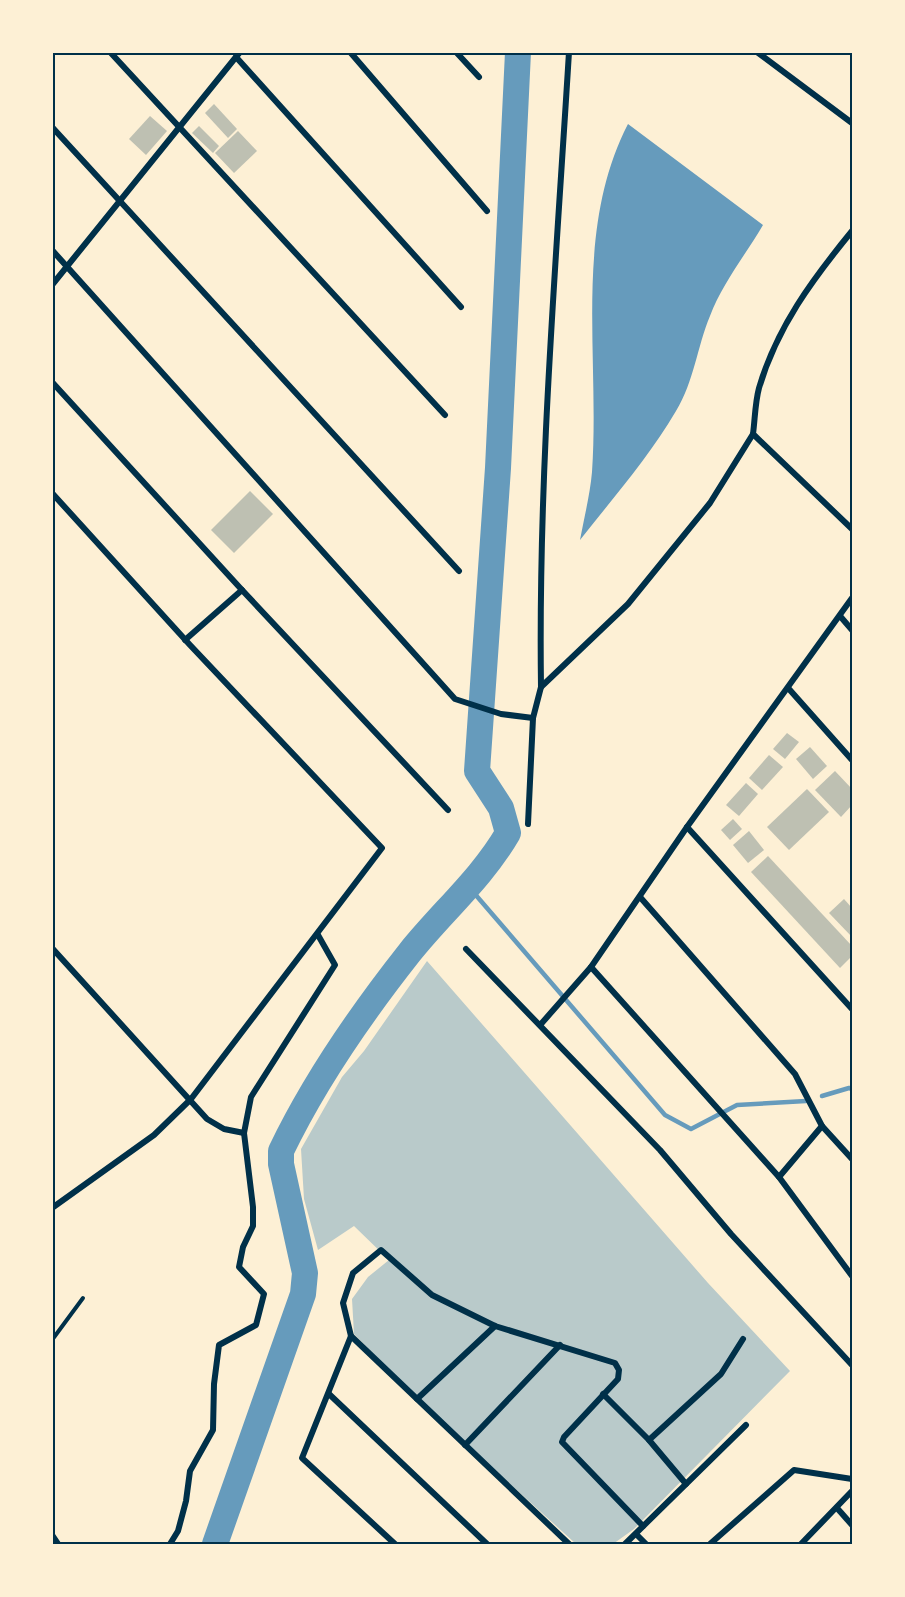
<svg xmlns="http://www.w3.org/2000/svg" width="905" height="1597" font-family="'IBM Plex Serif',serif">
<style>
.green{fill:#b9caca}
.water{fill:#669bbc}
.lines{fill:none;stroke-linecap:round;stroke-linejoin:round}
.stream{stroke:#669bbc;stroke-width:4.5}
.river{stroke:#669bbc;stroke-width:26}
.building{fill:#bec0b2}
.service{stroke:#003049;stroke-width:4}
.minor{stroke:#003049;stroke-width:6}
.neatline{fill:none;stroke:#003049;stroke-width:2}
</style>
<rect width="100%" height="100%" fill="#fdf0d5"/>
<path class="green" d="M427,961L708,1283L790,1371L634,1529L613,1544H576L417,1399L354,1334L352,1299L368,1277L389,1260L354,1226L318,1250L304,1199L301,1149L342,1077L364,1051Z"/>
<path class="water" d="M628,124L763,225C746,254 722,284 710,316C697,347 694,382 676,411C649,457 613,498 580,540C584,518 590,495 592,472C600,356 573,231 628,124Z"/>
<g class="lines">
<g class="stream">
<path d="M468,886L665,1115L691,1129L737,1105L806,1101"/>
<path d="M822,1096L849,1088L852,1089"/>
</g>
<path class="river" d="M215,1544L303,1294L305,1273L281,1164V1151C315,1080 361,1014 410,952C442,912 482,878 508,833L501,808L477,771L498,468L518,52"/>
</g>
<g class="building">
<path d="M214,104L237,129L228,138L205,113Z"/>
<path d="M150,116L167,131L146,155L129,139Z"/>
<path d="M199,126L219,146L213,153L192,133Z"/>
<path d="M238,131L257,151L234,173L215,153Z"/>
<path d="M250,491L273,514L234,553L211,530Z"/>
<path d="M787,733L799,742L785,759L773,749Z"/>
<path d="M810,747L827,766L813,779L796,759Z"/>
<path d="M769,755L783,767L762,790L749,778Z"/>
<path d="M835,771L852,789V805L841,817L815,790Z"/>
<path d="M746,783L758,794L739,816L726,805Z"/>
<path d="M807,789L829,812L789,850L767,827Z"/>
<path d="M733,819L742,829L730,840L721,830Z"/>
<path d="M749,831L764,850L748,863L733,845Z"/>
<path d="M768,856L852,946V956L840,968L751,872Z"/>
<path d="M844,899L852,908V937L829,913Z"/>
</g>
<g class="lines">
<path class="service" d="M52,1340L83,1298"/>
<g class="minor">
<path d="M110,52L445,415"/>
<path d="M350,52L487,211"/>
<path d="M456,52L479,77"/>
<path d="M757,52L852,123"/>
<path d="M236,57L461,307"/>
<path d="M52,127L459,571"/>
<path d="M852,231C812,280 777,327 759,388C755,403 755,419 753,434L852,529"/>
<path d="M52,250L455,699L501,714L533,718"/>
<path d="M52,285L240,52"/>
<path d="M52,382L242,590L448,810"/>
<path d="M52,493L190,645L382,848L191,1099L154,1135L52,1208"/>
<path d="M840,616L852,630"/>
<path d="M185,640L242,590"/>
<path d="M541,687C538,475 556,264 569,52"/>
<path d="M789,689L852,760"/>
<path d="M528,824L533,718L541,687L628,604L710,503L753,434"/>
<path d="M687,827L852,1009"/>
<path d="M640,897L795,1074L822,1126L852,1159"/>
<path d="M52,948L207,1119L224,1129L244,1133"/>
<path d="M466,949L660,1150L731,1234L852,1365"/>
<path d="M591,967L779,1177L852,1276"/>
<path d="M541,1024L591,967L687,827L852,598"/>
<path d="M779,1177L822,1126"/>
<path d="M351,1336L569,1544"/>
<path d="M329,1394L487,1544"/>
<path d="M603,1394L649,1440L686,1484"/>
<path d="M417,1399L495,1326"/>
<path d="M649,1440L721,1374L743,1339"/>
<path d="M465,1445L560,1345"/>
<path d="M837,1508L852,1525"/>
<path d="M636,1534L646,1544"/>
<path d="M52,1535L58,1544"/>
<path d="M170,1544L178,1531L186,1501L190,1471L213,1430L214,1384L219,1345L256,1325L264,1294L239,1267L243,1247L253,1226V1207L244,1133L251,1097L335,965L318,935"/>
<path d="M395,1544L302,1458L351,1336L343,1303L353,1273L381,1250L432,1295L495,1326L615,1363L619,1370L618,1379L564,1437L562,1442L643,1526"/>
<path d="M625,1544L746,1425"/>
<path d="M710,1544L794,1470L852,1479"/>
<path d="M801,1544L852,1491"/>
</g>
</g>
<rect width="905" height="1597" fill="none" stroke="#fdf0d5" stroke-width="108"/>
<rect x="54" y="54" width="797" height="1489" class="neatline"/>
</svg>
